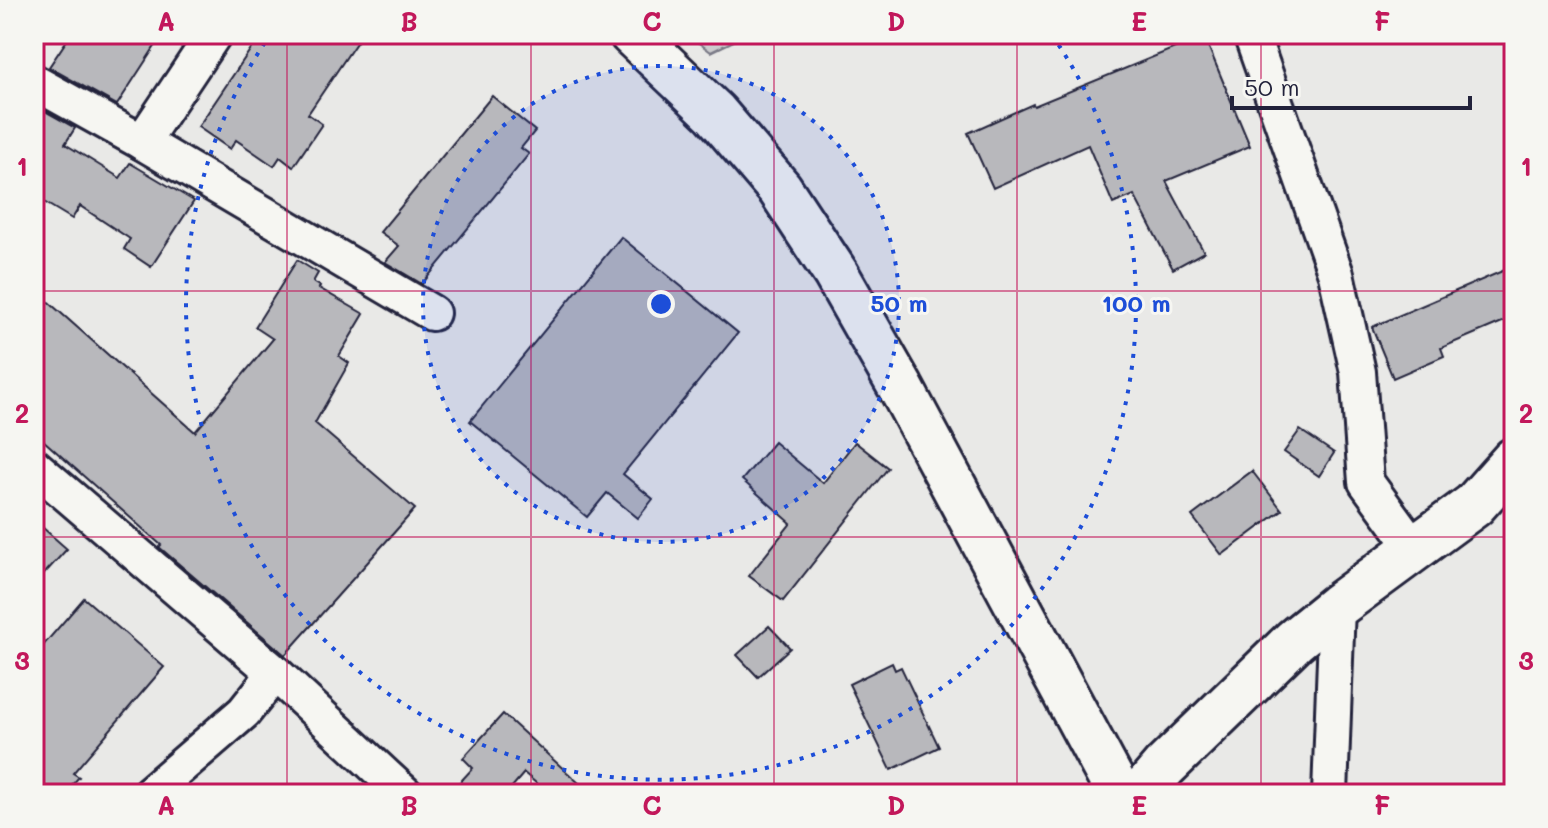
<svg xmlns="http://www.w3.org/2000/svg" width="1548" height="828" font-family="Mali,sans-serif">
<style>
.green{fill:#ccccce;stroke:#777784;stroke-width:2}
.building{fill:#b8b8bc;stroke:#22223b;stroke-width:2}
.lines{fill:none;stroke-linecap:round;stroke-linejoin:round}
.street-casing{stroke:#22223b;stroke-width:40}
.secondary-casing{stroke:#22223b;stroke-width:50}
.street{stroke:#f6f6f2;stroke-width:34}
.secondary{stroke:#f6f6f2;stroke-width:44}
.grid{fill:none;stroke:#c2185b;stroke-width:2;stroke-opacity:0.55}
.ring{fill:none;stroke:#1d4ed8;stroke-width:4;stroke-dasharray:4 8}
.centre{fill:#1d4ed8;stroke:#f6f6f2;stroke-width:4}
.ring-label{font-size:24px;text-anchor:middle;font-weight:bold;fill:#1d4ed8;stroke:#f6f6f2;stroke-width:6;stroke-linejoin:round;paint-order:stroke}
.neatline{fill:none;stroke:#c2185b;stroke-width:3}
.grid-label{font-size:26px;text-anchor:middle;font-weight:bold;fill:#c2185b}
</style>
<rect width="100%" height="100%" fill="#e9e9e7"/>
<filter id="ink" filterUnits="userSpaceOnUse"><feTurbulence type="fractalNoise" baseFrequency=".0125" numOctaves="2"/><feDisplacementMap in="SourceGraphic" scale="16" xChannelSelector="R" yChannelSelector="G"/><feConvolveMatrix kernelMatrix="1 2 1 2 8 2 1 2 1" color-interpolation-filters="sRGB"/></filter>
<g filter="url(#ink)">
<path class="green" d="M687,34H748L711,52Z"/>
<g class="building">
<path d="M71,34H163L117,105L49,67Z"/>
<path d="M261,34H362L308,114L322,124L293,167L280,157L274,166L236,140L230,149L198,127Z"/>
<path d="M1204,36L1250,146L1166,181L1204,252L1173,269L1134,195L1113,204L1088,145L993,188L968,133L1033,104L1034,106Z"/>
<path d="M492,96L535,131L521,148L529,154L422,284L385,262L399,246L380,232Z"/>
<path d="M34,105L75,128L65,144L120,178L130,163L194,201L151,267L124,249L130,239L80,206L72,219L34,196Z"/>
<path d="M621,237L738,333L623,474L653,499L638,518L607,493L587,517L470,421Z"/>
<path d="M297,260L318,273L313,282L320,286L319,288L364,314L339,356L349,363L315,423L415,509L285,655L159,547L161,545L34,432V289L195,432L273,339L255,327Z"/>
<path d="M1514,266V317L1441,348L1444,356L1393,378L1372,327Z"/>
<path d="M1300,430L1334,453L1319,476L1284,452Z"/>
<path d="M774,442L823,483L855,442L888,468L783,601L749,576L791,523L742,480Z"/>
<path d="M1252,471L1282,510L1222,555L1192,516Z"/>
<path d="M34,520L67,549L34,585Z"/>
<path d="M84,598L164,667L73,773L79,777L64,794H34V656Z"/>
<path d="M769,626L790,648L758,677L737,655Z"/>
<path d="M892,663L895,670L901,667L939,747L891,770L849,684Z"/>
<path d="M503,714L591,794H549L524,773L506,794H449L473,768L463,758Z"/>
</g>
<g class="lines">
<defs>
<g id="street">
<path d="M1251,34L1336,274L1358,372L1366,482L1415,549"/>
<path d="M34,82L142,142L432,313"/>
<path d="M142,142L214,34"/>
<path d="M34,466L275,673L405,794"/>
<path d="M149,794L244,712L275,673"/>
<path d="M1330,794L1337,606"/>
</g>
<g id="secondary">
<path d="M632,34L715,113L780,189L836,274L901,388L1119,794"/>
<path d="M1141,794L1164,767L1295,640L1337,606L1474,505L1514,460"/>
</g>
</defs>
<use href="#street" class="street-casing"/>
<use href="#secondary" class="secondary-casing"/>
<use href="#street" class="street"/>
<use href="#secondary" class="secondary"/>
</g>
</g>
<path class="grid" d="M287,34V794M531,34V794M774,34V794M1017,34V794M1261,34V794M34,291H1514M34,537H1514"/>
<circle cx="661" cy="304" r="238" fill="#1d4ed8" fill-opacity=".12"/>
<g class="ring">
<circle cx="661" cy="304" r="238"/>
<path d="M1052 35A475 475 0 1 1 270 35"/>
</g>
<circle cx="661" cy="304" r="12" class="centre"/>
<g class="ring-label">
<text x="899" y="312">50 m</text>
<text x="1136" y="312">100 m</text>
</g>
<rect width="1548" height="828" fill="none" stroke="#f6f6f2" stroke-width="88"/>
<path d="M1232 96v12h238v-12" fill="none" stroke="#22223b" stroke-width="4"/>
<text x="1244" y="96" font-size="24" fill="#22223b" stroke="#f6f6f2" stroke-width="6" paint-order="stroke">50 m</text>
<rect x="44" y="44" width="1460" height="740" class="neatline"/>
<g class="grid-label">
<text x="166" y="31">A</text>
<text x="409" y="31">B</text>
<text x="652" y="31">C</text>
<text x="896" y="31">D</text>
<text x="1139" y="31">E</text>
<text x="1382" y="31">F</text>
<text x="22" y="176">1</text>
<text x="1526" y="176">1</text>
<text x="22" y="423">2</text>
<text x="1526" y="423">2</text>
<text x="22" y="670">3</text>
<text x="1526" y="670">3</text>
<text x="166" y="815">A</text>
<text x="409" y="815">B</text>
<text x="652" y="815">C</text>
<text x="896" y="815">D</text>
<text x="1139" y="815">E</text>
<text x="1382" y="815">F</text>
</g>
</svg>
